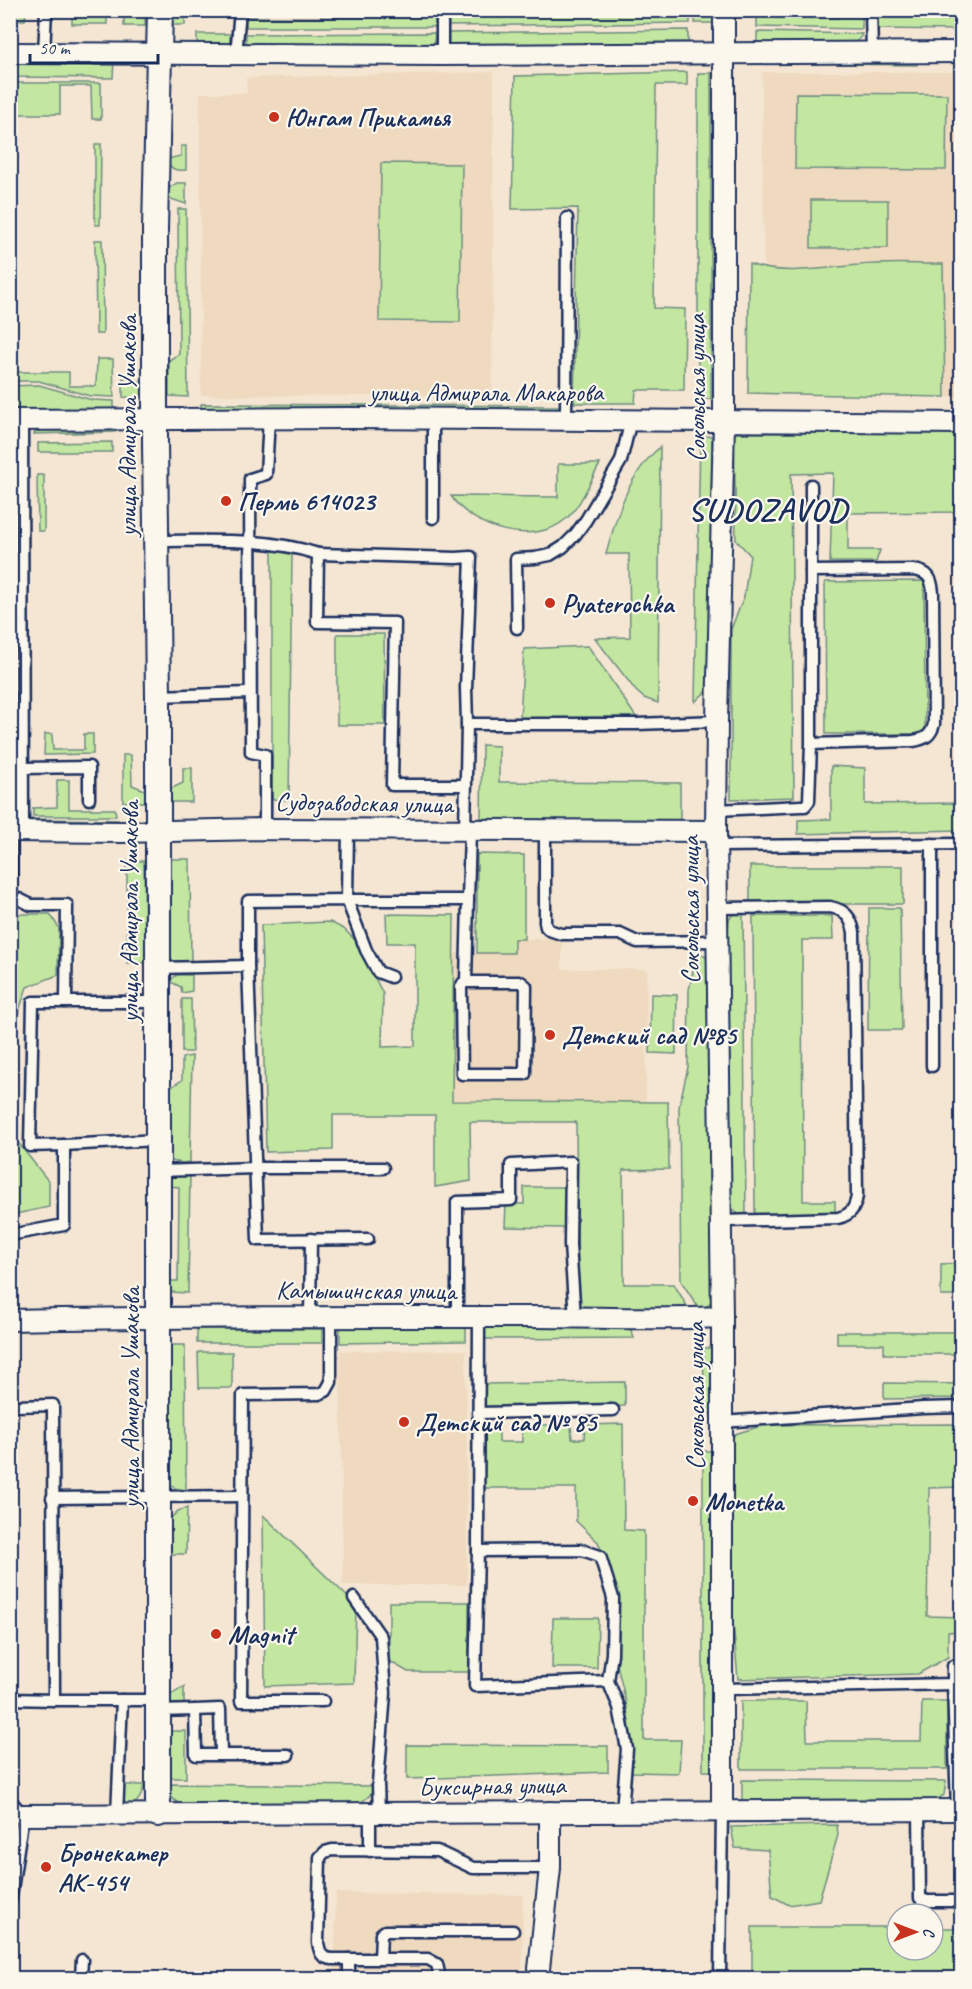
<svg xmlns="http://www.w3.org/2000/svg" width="972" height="1989" font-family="Caveat,sans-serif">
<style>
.built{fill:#efdabf}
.green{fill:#c3e7a1;stroke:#6f8b80;stroke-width:1.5}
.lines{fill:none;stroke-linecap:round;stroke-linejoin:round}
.service-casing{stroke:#1b2f5e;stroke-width:15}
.minor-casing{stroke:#1b2f5e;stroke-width:24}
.tertiary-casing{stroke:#1b2f5e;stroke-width:28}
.service{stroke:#fbf7ec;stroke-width:10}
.minor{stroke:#fbf7ec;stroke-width:20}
.tertiary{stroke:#fbf7ec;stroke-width:24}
.poi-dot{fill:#c8321e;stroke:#fbf7ec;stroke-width:2}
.labels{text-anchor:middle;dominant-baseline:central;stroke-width:4.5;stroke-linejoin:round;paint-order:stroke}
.poi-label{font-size:26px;font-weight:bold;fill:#1b2f5e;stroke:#fbf7ec;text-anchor:start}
.street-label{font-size:26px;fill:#1b2f5e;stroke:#fbf7ec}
.district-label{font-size:32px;font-weight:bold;letter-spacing:1.5px;fill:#1b2f5e;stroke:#fbf7ec}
</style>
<rect width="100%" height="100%" fill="#f4e6d2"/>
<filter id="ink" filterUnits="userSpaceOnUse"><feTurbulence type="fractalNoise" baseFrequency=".0167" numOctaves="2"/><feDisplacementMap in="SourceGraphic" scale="12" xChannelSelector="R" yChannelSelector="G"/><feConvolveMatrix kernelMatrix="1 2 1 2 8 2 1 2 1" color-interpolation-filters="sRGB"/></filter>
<g filter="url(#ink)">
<g class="built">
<path d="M494,72L492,397L201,395L200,93H247L246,78Z"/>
<path d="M762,72H961V397H945L943,264H860L826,269H764Z"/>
<path d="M514,939H562V969H647L646,1102L452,1101L453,953H514Z"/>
<path d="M466,1350L467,1585H343L340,1351Z"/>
<path d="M336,1893L523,1895L522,1978H334Z"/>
</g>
<g class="green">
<path d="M11,10L26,11L25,20H11Z"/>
<rect x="72" y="11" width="35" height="13"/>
<rect x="124" y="11" width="21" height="15"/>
<path d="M173,11H185V25H168V18L173,15Z"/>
<path d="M423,11H435V27H246V17L422,18Z"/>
<path d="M447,11H497V15L672,13V11H690V23L447,26Z"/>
<path d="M696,11H713V23H695Z"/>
<path d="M757,11H776L777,18H838L839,11H862V29L757,27Z"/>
<path d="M877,11H961V30L878,29Z"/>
<path d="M688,30V42L448,46V33Z"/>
<path d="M757,32L862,34L860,38L854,44L757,47Z"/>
<path d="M435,33L434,42L429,47H246V34Z"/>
<path d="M197,34H230V48L197,47Z"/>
<path d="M847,57H917V65L839,64Z"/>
<path d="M11,59L114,60L113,78L11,77Z"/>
<path d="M687,72V85H656L654,308L685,309L684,390H636L635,403H574L578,208L512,209L515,76Z"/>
<rect x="698" y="73" width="13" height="326"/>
<path d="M11,83H101V119H92L91,86H60V114H11Z"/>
<path d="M796,93L947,94L946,170L795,169Z"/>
<path d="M95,144H101L100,225H95Z"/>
<path d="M181,146H186V170C176,171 170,170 167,159L181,156Z"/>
<path d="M381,163L462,164L460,322L379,321Z"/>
<path d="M177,183H186V204L168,198L170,187Z"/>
<rect x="811" y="200" width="77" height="48"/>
<path d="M178,209H186L188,397L169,396V360L179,354Z"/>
<path d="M95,240H102L103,334H96Z"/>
<path d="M749,264C784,276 823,268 859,265C887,262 915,264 943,264L945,397L748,393Z"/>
<path d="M97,359H113L114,397L90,396L39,381H11V372H69V386H96Z"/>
<path d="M123,378L146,382L145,398L123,397Z"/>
<path d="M39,385L92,400L114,401V410L11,409L10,386Z"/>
<path d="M201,404L562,406L561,410L201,411Z"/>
<path d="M114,426L115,432L34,434L37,428Z"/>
<path d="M961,432V512L848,513V550H880L876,562H830L833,473L791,474L794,797L731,799V629L744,597L750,555L736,540L734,433Z"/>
<path d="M712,436L709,679L706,691L695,702L700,437Z"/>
<path d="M112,442V452H38V443Z"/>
<path d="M660,447L658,703L644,698L636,691L595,638L630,637L629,554H606C617,515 628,474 660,447Z"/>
<path d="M558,464H600C590,481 581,506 566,519C533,547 473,529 451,496L558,497Z"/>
<path d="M37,475H44V531H38Z"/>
<path d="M272,551L292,552L289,800L272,799Z"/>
<path d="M924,581L925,734H826L825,582Z"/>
<path d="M337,634H384L385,725H337Z"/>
<path d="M588,646L636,717L520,718L524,649Z"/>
<path d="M45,734H52L53,750H84V734H93V754L44,755Z"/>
<path d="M482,745L499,746V782L680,783V823L481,822Z"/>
<path d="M123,755H131L132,785L145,790V802H123Z"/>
<path d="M831,766L865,768V804L961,803V830L798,834V820L831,819Z"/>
<path d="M183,768H192V802H168V790L183,783Z"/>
<path d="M57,780H69V809H115L116,816H33V808L57,807Z"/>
<path d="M32,819L118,820V823L34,822Z"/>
<path d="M477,854L524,855V939H514V953H477Z"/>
<path d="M168,859H190L191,963H172L168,956Z"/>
<path d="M127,861H144L145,963H127Z"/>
<rect x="750" y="866" width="153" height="38"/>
<path d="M869,908H900L902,1030H868Z"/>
<path d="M743,911L746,1216L739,1215L730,1206L728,931L729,920L732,915Z"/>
<path d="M11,914H50L59,928L58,975L27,987L16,1020V1140L49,1182V1207L11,1215Z"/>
<path d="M386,914L454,915L452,1101L668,1102L669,1169L623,1170L624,1284H674L690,1311L578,1308L576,1122H470L471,1181L435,1187V1115H333V1150L266,1152L261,925L330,922L344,929L356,941L383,994L382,1047L415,1046V943H387Z"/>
<path d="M753,916H832L833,940H802L803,1201H835V1214H755Z"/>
<path d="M697,951L707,958L709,965L712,1299L709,1305L700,1310L681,1281L679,1107L688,1067L689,990Z"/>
<path d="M177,975H192V991L182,993L181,987L169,981Z"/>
<path d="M651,994L677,995L676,1054L650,1053Z"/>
<path d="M182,999H191L192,1052H182Z"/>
<path d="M192,1056L190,1162L182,1163L172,1161L169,1157L170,1088L182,1080V1058Z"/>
<path d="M168,1172L190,1174L188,1293L168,1292V1281H178L179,1187L169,1186Z"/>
<path d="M524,1187H567L566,1228L505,1227L506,1204H524Z"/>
<path d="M961,1263V1296H941V1264Z"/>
<path d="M482,1325L627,1326L631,1330L634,1338L483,1339Z"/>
<path d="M466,1326V1341L340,1343V1328Z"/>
<rect x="197" y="1329" width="125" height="14"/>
<path d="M837,1332H961V1354H884V1344H837Z"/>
<path d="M168,1345H185L186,1490L175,1488L170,1485Z"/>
<path d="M704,1348H713L712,1413H703Z"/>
<path d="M198,1352H232V1388H199Z"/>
<path d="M625,1382V1406L481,1409L482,1384Z"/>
<path d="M884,1383L961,1384V1398L884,1399Z"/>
<path d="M623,1424L624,1530L644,1531V1740H681L679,1773L631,1772V1740L626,1702L617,1665L618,1606L611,1574L598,1542L576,1521V1488H484L483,1426L499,1425V1442H522V1425H571L572,1439H584L585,1425Z"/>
<path d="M961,1424V1487L929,1488L927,1616L961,1617V1631L948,1632V1657L918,1674L738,1679L730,1587L731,1441L735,1434L764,1425Z"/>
<rect x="703" y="1451" width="9" height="320"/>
<path d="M187,1508L186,1554H169L171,1518L178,1511Z"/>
<path d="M263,1515L356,1605L354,1683L265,1686Z"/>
<path d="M389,1602H469V1672H408L389,1661Z"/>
<path d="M553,1618H598L597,1668H552Z"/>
<path d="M184,1687V1704H165V1698Z"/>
<path d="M741,1701H806L807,1741H921L922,1701H947V1769H741Z"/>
<path d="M167,1731H186V1778H168Z"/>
<path d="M407,1745L608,1746V1772L407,1779Z"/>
<path d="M742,1780L946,1781L944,1795L933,1802H742Z"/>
<path d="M166,1784L374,1786C371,1799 362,1802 350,1805L186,1806C174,1802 168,1797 166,1784Z"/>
<path d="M124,1785H144C142,1798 136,1805 124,1809Z"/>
<path d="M837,1825L838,1835L819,1900L789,1905L772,1896L768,1850L735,1848L731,1827Z"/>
<path d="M752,1927H897V1950H933V1928H961V1978H752Z"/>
</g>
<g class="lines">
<defs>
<g id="service">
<path d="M871,10L872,53"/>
<path d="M44,54L46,10"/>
<path d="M236,55L240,10"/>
<path d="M442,55V10"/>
<path d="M22,420L23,832"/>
<path d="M566,420L567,218"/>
<path d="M811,485V571"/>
<path d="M433,518V419"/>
<path d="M156,541C213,541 264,537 318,554L317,622L395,623L392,785H466"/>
<path d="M318,554L456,558L471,557L466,688L467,724L465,831"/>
<path d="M517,628L516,559L535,558L550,555L563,547L575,535L586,520L621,461L631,420"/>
<path d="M158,696L249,693"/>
<path d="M467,724H637L717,721"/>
<path d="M23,768L89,767V799"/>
<path d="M716,810L801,806H805L809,801L811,744V571L912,570C928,571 932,578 933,593L934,724C931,736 925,739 913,741L811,744"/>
<path d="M265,829V755L251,752L250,479L266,474L269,418"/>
<path d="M348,830L347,900H468L470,831"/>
<path d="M11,831V899"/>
<path d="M545,831V922L546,927L549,930L561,934H620L637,942L717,941"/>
<path d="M932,844V1066"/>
<path d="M716,846L962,844"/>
<path d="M10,899H19L31,905H67L66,1002H33L30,1146L64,1145V1225L10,1235"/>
<path d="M716,908L830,907C845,910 851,917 854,932L857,1196C855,1208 851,1215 838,1218L722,1221"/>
<path d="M158,968L248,966"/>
<path d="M466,982L463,983L461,987L462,1074H525L526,986L521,982H466L468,900"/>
<path d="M66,1002H157"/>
<path d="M64,1145L158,1140"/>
<path d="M158,1171L256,1168H383"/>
<path d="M368,1239L258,1240L248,966V901L347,900L366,950L378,972L391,977"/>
<path d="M310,1317L311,1239"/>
<path d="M457,1317V1202L511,1200V1165L571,1162L570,1245L575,1317"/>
<path d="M479,1317L478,1551L475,1686L608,1681"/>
<path d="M10,1400L16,1406L53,1405L54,1700H158"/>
<path d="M478,1413L613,1410"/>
<path d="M722,1422L923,1408L962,1407"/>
<path d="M52,1498L242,1496"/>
<path d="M478,1551L582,1550L600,1556L613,1598L612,1654L608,1681L619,1707L627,1749L622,1811"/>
<path d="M354,1598L381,1637L385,1693L378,1783L379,1814"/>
<path d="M953,1684L957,1810"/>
<path d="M723,1689L953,1684V1666H962"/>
<path d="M10,1699L54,1700"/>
<path d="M323,1701H241L243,1395L319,1394L326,1391L331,1382V1317"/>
<path d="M195,1710L220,1709L221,1755"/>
<path d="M158,1711L195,1710L196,1755H288"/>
<path d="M10,1800L23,1815L10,1903"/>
<path d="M919,1810L920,1898L927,1901H962"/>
<path d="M117,1815L122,1700"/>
<path d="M370,1851V1814"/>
<path d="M349,1959V1978"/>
<path d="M380,1959L381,1934L385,1931H513"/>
<path d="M81,1978L82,1960"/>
<path d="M440,1978L437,1964L428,1959H332C321,1958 320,1953 318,1943L320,1857L325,1852L332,1850L437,1851L473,1868H550"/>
<path d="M720,1978L722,1810"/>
</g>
<g id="minor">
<path d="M10,53L442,55L962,52"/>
<path d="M10,420L351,418L962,423"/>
<path d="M10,831L122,832L265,829L716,831"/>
<path d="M10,1320C184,1316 358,1317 532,1317C596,1317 659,1320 722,1317"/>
<path d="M722,1810V1317L716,831L717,721L724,422V10"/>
<path d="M23,1815L962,1810"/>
<path d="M538,1978L550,1868V1812"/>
</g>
<path id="tertiary" d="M158,1814V696L155,442V229L160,10"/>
</defs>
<use href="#service" class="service-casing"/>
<use href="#minor" class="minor-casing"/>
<use href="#tertiary" class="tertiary-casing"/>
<use href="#service" class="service"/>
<use href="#minor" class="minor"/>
<use href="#tertiary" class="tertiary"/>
</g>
</g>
<g class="poi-dot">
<circle cx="274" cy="117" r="6"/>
<circle cx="226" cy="501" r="6"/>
<circle cx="550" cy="603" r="6"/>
<circle cx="550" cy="1035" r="6"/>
<circle cx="404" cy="1422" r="6"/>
<circle cx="693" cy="1501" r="6"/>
<circle cx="216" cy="1634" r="6"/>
<circle cx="46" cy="1867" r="6"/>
</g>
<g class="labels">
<g class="poi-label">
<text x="286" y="117">Юнгам Прикамья</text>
<text x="238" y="501">Пермь 614023</text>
<text x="562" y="603">Pyaterochka</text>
<text x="562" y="1035">Детский сад №85</text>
<text x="416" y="1422">Детский сад № 85</text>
<text x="705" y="1501">Monetka</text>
<text x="228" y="1634">Magnit</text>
<text x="58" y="1852">Бронекатер<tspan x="58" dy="30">АК-454</tspan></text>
</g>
<g class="street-label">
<text transform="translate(696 388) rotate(-90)">Сокольская улица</text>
<text x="486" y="392">улица Адмирала Макарова</text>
<text transform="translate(127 426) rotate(-90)">улица Адмирала Ушакова</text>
<text transform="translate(364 803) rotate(1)">Судозаводская улица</text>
<text transform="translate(690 910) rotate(-90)">Сокольская улица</text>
<text transform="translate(129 912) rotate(-90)">улица Адмирала Ушакова</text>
<text x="366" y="1290">Камышинская улица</text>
<text transform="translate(695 1396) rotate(-90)">Сокольская улица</text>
<text transform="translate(130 1398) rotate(-90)">улица Адмирала Ушакова</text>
<text transform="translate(492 1786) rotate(-1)">Буксирная улица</text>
</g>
<g class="district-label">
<text x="768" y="509">SUDOZAVOD</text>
</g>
</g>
<rect width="972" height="1989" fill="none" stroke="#fbf7ec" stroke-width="36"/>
<rect x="18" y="18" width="936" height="1953" fill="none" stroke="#1b2f5e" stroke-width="2" filter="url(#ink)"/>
<g transform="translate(915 1932) rotate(90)"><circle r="28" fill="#fbf7ec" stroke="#a1a7b3" stroke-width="1.5"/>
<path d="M0-4.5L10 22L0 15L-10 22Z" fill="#c8321e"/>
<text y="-9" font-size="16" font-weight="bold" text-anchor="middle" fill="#1b2f5e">С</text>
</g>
<path d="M30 54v9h128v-9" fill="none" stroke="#1b2f5e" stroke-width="3"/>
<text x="39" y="54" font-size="18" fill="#1b2f5e" stroke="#fbf7ec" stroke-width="4.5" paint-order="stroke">50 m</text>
</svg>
